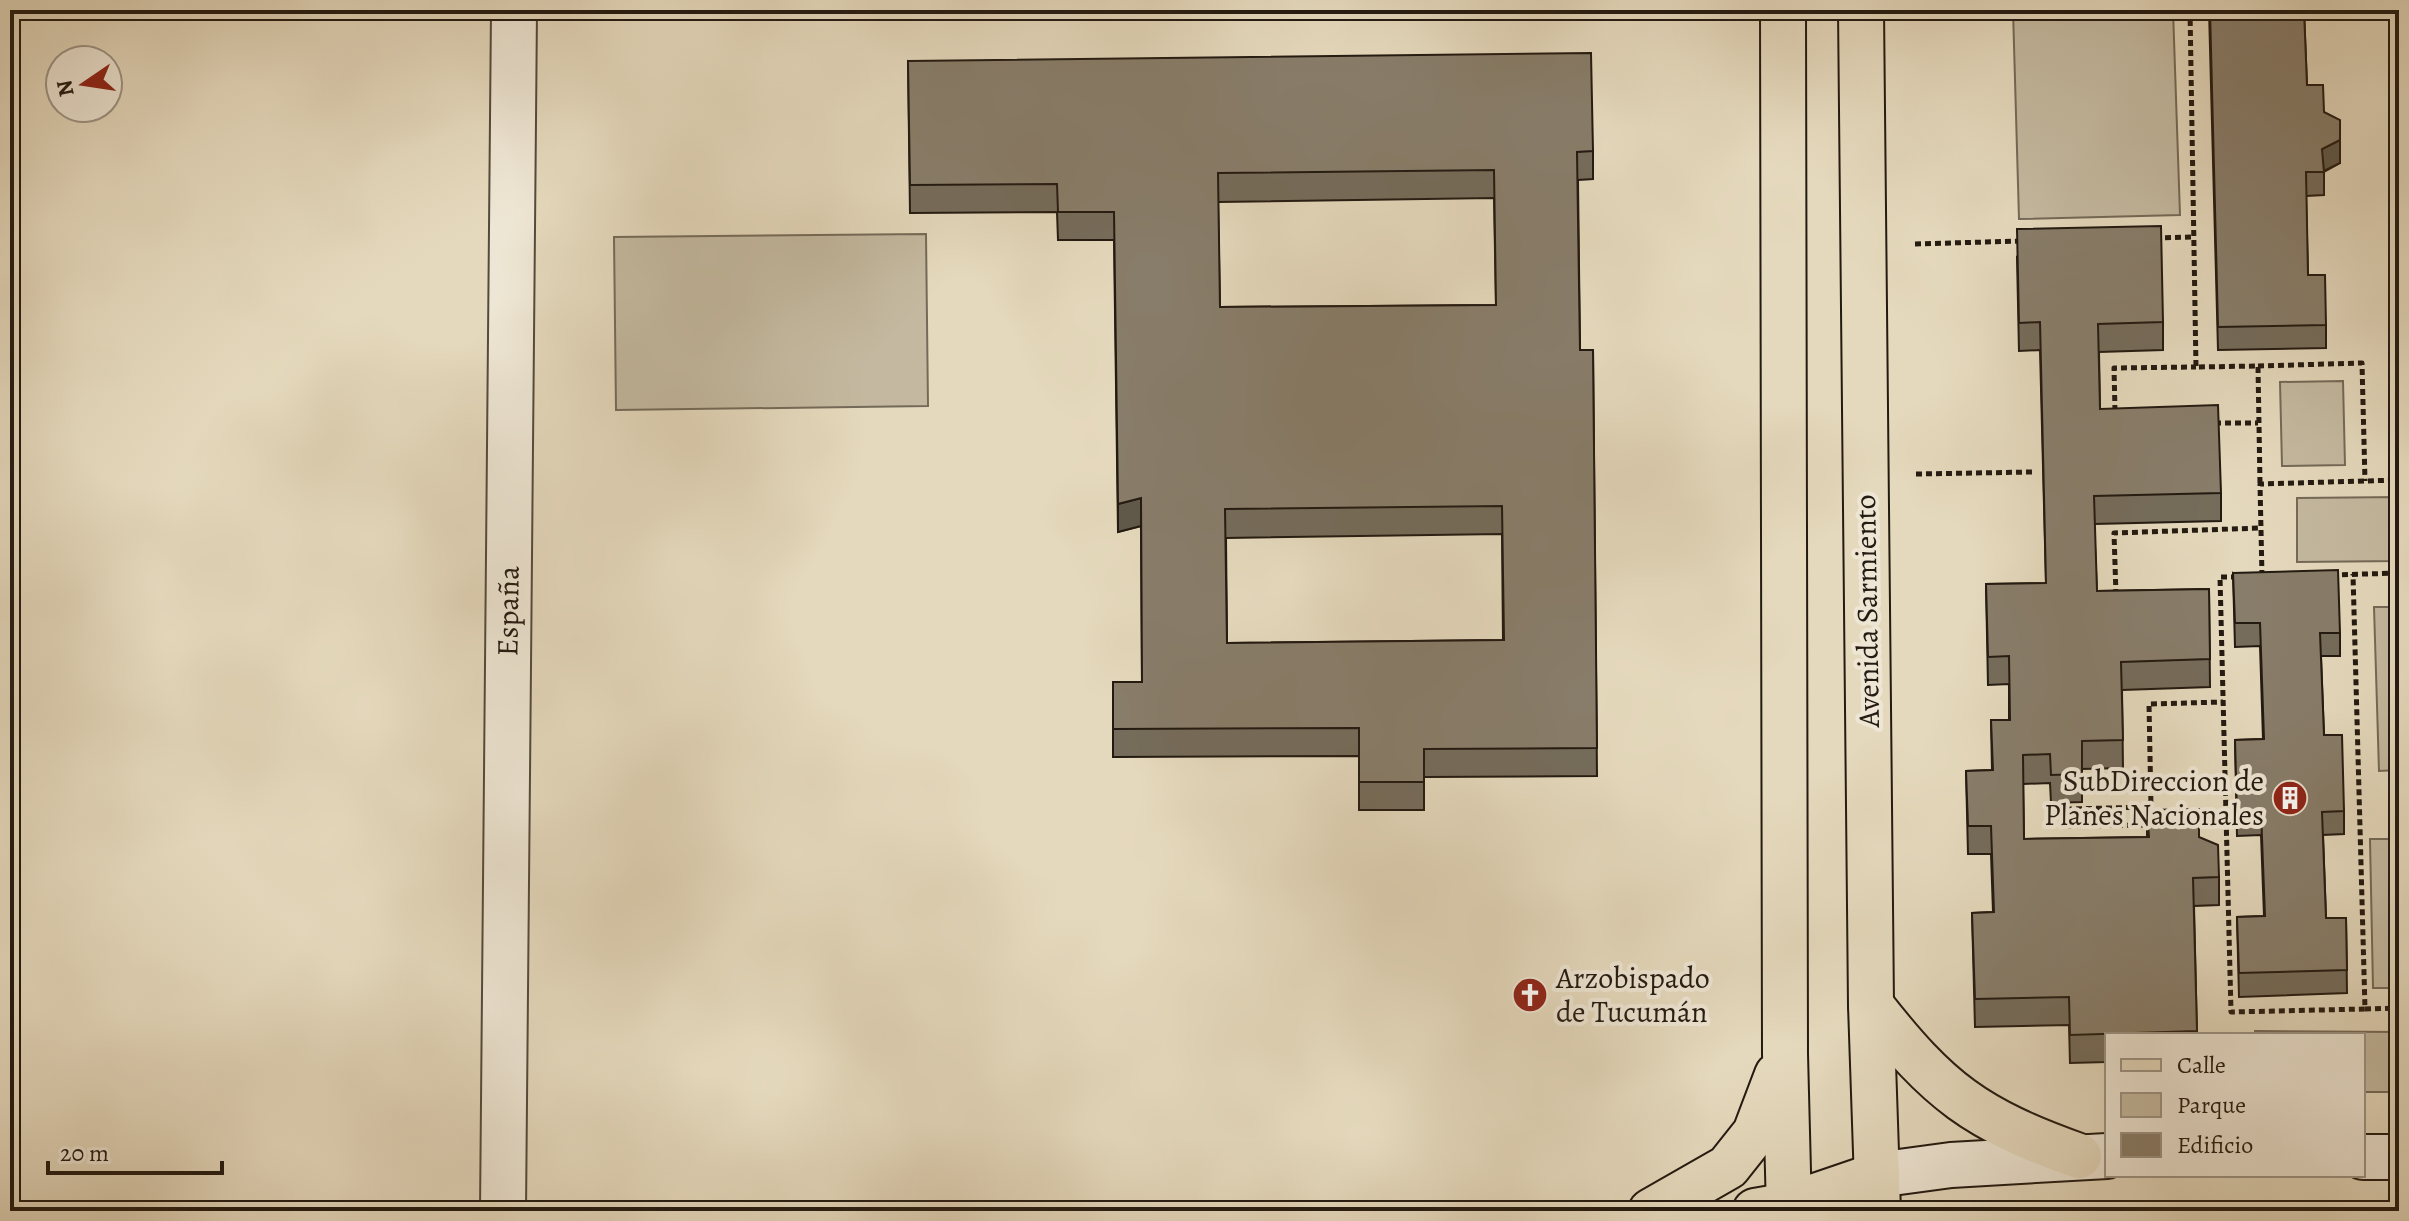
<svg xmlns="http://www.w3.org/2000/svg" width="2409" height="1221" font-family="Alegreya,serif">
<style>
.green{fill:#c4b9a0;stroke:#746a58;stroke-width:2}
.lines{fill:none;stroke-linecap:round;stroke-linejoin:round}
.minor-casing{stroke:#544a3c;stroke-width:48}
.secondary-casing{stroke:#231a11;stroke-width:48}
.primary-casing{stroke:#231a11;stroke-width:48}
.path{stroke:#231a11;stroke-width:5;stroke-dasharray:6 4;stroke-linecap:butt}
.minor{stroke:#eee6d4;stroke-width:44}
.secondary{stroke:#eee6d4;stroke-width:44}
.primary{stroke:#e5d9bd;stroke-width:44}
.wall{fill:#756c5b;stroke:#231a11;stroke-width:2;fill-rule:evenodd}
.shaded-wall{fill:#5f584a;stroke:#231a11;stroke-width:2}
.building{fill:#887d6a;stroke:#231a11;stroke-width:2;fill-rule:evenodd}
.labels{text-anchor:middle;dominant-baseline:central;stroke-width:8;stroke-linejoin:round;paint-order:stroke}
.street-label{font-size:30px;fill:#231a11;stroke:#eee6d4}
.poi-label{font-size:30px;fill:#231a11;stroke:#eee6d4;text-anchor:end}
</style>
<rect width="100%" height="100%" fill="#e5d9bd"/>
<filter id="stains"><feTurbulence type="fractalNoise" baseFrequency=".0025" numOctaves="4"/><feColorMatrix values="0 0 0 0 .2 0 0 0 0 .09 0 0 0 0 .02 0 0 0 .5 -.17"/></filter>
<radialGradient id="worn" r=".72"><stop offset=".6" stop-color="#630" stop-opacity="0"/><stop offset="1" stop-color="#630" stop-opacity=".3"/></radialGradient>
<g class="green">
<path d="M2013,10H2173L2180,215L2019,219Z"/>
<path d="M926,234L928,406L616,410L614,237Z"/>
<path d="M2343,381L2345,465L2282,466L2280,382Z"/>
<path d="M2399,497V561L2297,562V498Z"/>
<path d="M2374,607H2399V770L2379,771Z"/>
<path d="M2370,839H2399V988H2373Z"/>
<path d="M2255,1031L2399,1032V1092H2363V1035H2255Z"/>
</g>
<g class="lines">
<defs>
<path id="minor" d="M503,1211L514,10"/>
<g id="secondary">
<path d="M2363,1157H2399"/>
<path d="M1877,1175L1951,1165L2107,1156"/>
</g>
<g id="primary">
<path d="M1783,10L1785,1054L1789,1211"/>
<path d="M1861,10L1871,1005L1878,1211"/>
<path d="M1871,1005C1939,1092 1975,1119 2079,1156"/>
<path d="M1651,1211L1728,1167L1755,1133L1777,1075"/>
<path d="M1755,1211L1789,1205L1877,1175"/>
</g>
</defs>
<use href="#minor" class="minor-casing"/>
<use href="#secondary" class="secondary-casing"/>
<use href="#primary" class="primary-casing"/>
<g class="path">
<path d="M2190,10L2196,367L2258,366L2260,484"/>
<path d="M2155,238L2194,237"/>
<path d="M1915,244L2021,241"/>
<path d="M2258,366L2362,363L2365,481"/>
<path d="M2115,411L2114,368L2196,367"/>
<path d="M2215,423H2258"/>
<path d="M1916,474L2033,472"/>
<path d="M2332,575L2399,573"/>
<path d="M2262,576L2260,484L2399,480"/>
<path d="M2237,577H2220L2231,1012L2365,1009L2353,574"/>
<path d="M2116,595L2114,533L2261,528"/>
<path d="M2195,824L2226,823"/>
<path d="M2153,825L2068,826V809L2151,807L2149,704L2223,702"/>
<path d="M2365,1009L2399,1008"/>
</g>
<use href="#minor" class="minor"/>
<use href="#secondary" class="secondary"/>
<use href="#primary" class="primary"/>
</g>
<g class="wall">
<path d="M2209,10H2304L2307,85L2324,112L2340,163L2324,172V195L2306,196L2308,275L2326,325V348L2218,350Z"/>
<path d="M908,61L1593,151V179L1578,180L1580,350H1593L1597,776L1424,777V810H1359V756L1113,757V682H1142L1141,526L1118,532L1114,240H1058L1057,212L910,213ZM1494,198L1496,305L1220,307L1218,202ZM1502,534L1503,640L1227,643L1226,538Z"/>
<path d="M2017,257L2163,322V350L2099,352L2100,409L2221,493V521L2094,524L2097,591L2209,589L2210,687L2122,690L2123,768L2082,769V802L2051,803L2050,783L2023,784L2024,839L2147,837V810L2199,837L2219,877V905L2194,906L2197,1035H2107V1062L2070,1063L2069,1025L1975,1027L1972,913L1993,912L1991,854H1968L1966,771L1992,770L1991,720H2009V684L1988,685L1986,584L2046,583L2040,350L2019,351Z"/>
<path d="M2399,377V431H2392V422Z"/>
<path d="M2233,573L2340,633V656H2321L2324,735L2344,811V834L2323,835L2326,918H2346L2347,993L2239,997L2237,917L2264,916L2261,835L2237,836L2235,740L2263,739L2260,646L2235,647Z"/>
</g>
<g class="shaded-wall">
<path d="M2340,140V163L2322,172V149Z"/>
<path d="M1141,498V526L1118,532V504Z"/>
</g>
<g class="building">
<path d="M2210,10H2304L2307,85H2323L2324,112L2340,120V140L2322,149L2324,172H2306L2308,275H2325L2326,325L2218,327Z"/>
<path d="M1591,53L1593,151L1577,152L1580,350H1593L1597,748L1424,749V782H1359V728L1113,729V682H1142L1141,498L1118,504L1114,212H1058L1057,184L910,185L908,61ZM1494,170L1496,305L1220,307L1218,173ZM1502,506L1504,640L1227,643L1225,509Z"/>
<path d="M2161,226L2163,322L2098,324L2100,409L2218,405L2221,493L2094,496L2097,591L2209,589L2210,659L2121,662L2123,740L2082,741V774L2051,775L2050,754L2023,755L2024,839L2149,837L2147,810L2199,809V837L2218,845L2219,877L2193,878L2197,1031L2070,1035L2069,997L1975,999L1972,913L1994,912L1991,826H1968L1966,771L1993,770L1991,720H2010L2009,656L1988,657L1986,584L2046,583L2040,322L2019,323L2017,229Z"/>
<path d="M2393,376L2399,377V422H2392Z"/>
<path d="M2338,570L2340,633H2320L2324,735H2342L2344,811L2322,812L2326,918H2346L2347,970L2239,973L2237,917L2265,916L2261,812L2237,813L2235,740L2264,739L2260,623H2235L2233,573Z"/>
</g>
<defs>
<symbol id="building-disc" viewBox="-11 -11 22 22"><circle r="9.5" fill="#8f2418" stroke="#eee6d4"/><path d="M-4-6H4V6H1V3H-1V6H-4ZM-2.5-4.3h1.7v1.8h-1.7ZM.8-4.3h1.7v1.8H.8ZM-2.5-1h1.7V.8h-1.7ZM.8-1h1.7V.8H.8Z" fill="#fff"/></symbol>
<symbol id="church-disc" viewBox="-11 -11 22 22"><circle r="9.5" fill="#8f2418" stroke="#eee6d4"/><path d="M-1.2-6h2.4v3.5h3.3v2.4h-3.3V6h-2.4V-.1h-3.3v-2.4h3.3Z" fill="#fff"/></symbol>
</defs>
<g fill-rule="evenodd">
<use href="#building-disc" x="2270" y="778" width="40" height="40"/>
<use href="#church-disc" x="1510" y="975" width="40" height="40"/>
</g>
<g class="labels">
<g class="street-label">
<text transform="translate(508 611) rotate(-89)">España</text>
<text transform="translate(1867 611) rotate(-91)">Avenida Sarmiento</text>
</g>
<g class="poi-label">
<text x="2264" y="781">SubDireccion de<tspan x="2264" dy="34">Planes Nacionales</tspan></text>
<text x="1556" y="978" text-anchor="start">Arzobispado<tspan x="1556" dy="34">de Tucumán</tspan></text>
</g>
</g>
<rect width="2409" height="1221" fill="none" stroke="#e5d9bd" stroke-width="40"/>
<rect x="12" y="12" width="2385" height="1197" fill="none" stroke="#231a11" stroke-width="4"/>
<rect x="20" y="20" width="2369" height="1181" fill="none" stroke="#231a11" stroke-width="2"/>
<rect x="2105" y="1033" width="260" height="144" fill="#eee6d4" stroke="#9d9486" stroke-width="2"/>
<rect x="2121" y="1059" width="40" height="12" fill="#e5d9bd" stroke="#9d9486" stroke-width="2"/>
<text x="2177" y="1073" font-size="24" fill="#231a11">Calle</text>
<rect x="2121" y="1093" width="40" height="24" fill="#c4b9a0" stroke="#9d9486" stroke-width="2"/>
<text x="2177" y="1113" font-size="24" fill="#231a11">Parque</text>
<rect x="2121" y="1133" width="40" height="24" fill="#887d6a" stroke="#9d9486" stroke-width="2"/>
<text x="2177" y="1153" font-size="24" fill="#231a11">Edificio</text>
<g transform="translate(84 84) rotate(257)"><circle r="38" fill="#eee6d4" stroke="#9d9486" stroke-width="2"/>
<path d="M0-6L14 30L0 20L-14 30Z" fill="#8f2418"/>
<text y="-12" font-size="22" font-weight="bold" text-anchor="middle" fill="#231a11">N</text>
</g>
<path d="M48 1161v12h174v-12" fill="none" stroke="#231a11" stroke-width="4"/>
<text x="60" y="1161" font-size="24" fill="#231a11" stroke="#eee6d4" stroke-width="6" paint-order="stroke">20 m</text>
<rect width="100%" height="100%" filter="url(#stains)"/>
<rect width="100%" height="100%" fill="url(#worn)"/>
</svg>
